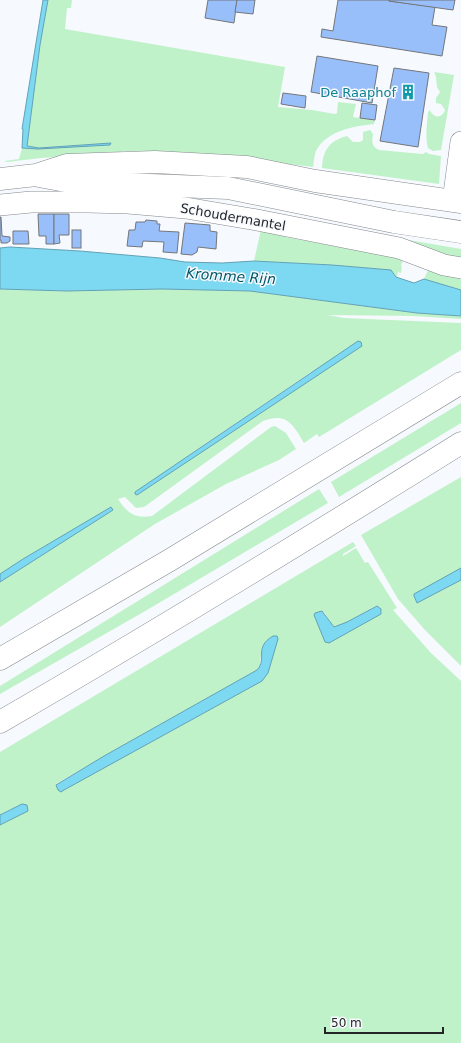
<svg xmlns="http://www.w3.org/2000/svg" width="461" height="1043" font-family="'DejaVu Sans',sans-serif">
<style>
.green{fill:#c0f2c9;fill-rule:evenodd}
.water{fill:#7dd8f2;stroke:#62a2b5}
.building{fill:#99bffb;stroke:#73767a}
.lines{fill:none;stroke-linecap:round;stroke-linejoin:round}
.minor-casing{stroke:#85888c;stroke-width:22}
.major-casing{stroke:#85888c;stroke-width:23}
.highway-casing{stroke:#85888c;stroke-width:23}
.minor{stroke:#fff;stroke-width:21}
.major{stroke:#fff;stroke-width:22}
.highway{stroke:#fff;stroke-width:22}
.labels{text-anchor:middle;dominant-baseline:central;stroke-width:3;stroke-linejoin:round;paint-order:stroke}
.culture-label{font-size:13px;fill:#0d838f;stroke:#f6f9fe;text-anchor:end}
.street-label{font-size:13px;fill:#242527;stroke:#f6f9fe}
.water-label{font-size:14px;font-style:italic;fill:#025668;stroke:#f6f9fe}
</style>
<rect width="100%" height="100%" fill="#f6f9fe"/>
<g class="green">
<path d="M48,0H72L71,8H67L65,29L285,67L278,107L312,110L335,114L337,113L338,102L356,104L353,117L375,120L374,124C354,126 326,131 316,151C314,156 314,162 313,167L204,154L122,151L121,153L41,158L7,162L4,161L19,159L22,148L38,149L111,144L110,143L39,148L27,146L40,45Z"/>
<path d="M434,72L454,75L441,150L433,151L428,148C425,136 427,124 428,112L430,110C433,118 442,119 445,110L441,104L436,103V98L440,92L437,87L436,77Z"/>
<path d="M370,130L373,134C372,142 371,146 379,150L423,154L426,152L429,154L441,156L439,184L322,168C323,150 329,141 347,136L353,142H360L363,140V132Z"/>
<path d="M262,225L286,232L285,237L403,259L401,266L402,267L401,273L398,272L397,277L391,270L332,265L254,261Z"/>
<path d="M397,238L461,249V263Z"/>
<path d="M430,266L461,275V290L424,279Z"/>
<path d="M0,289L67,291L162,289L250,291L417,313L461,316V319L413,316L328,315L344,318L461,323V350L319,437L317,434L304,443C293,424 286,412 263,421L144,507L136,508L125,497L118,499C127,513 135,519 152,516L271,427L275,426L286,433L296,449L279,460L226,484L155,524L0,627V582L113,510L111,507L23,559L0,574ZM314,370L293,391L137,495L135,492Z"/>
<path d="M461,403V423L339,497L331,482Z"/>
<path d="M461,477V666L425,630L398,599L361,535Z"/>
<path d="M319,489L328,503L147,610L0,694V686Z"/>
<path d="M353,542L356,546L343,554V556L356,548L365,563L368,562L397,608L393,610L431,653L461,681V1043H0V825L11,820V809L0,815V752ZM376,606L382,611L381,614L325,642L314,615L324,612L334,627L347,622ZM262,645L261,681L64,790L56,784L104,756L257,670L260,665Z"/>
</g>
<g class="water">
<path d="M43,0H48L40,45L27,146L39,148L111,143L110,145L38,149L22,148L23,129H22Z"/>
<path d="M10,247L80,251L160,258L185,262L222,263L254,261L332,265L391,270L396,277L414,283L424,279L461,290V316L417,313L250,291L162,289L67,291L0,289V248Z"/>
<path d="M358,341L361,342L362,346L137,495L135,494V492Z"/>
<path d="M111,507L113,510L0,582V574L23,559Z"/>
<path d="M461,568V580L417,603L414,596V594Z"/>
<path d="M377,606L381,609V614L329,643L325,642L314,615L315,613L322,611L334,627L347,622Z"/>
<path d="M273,636H277L278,639L268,673L262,681L64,790L61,792L58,790L56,785L104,756L257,670C268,658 253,648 273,636Z"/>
<path d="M22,804L27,805L28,811L0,825V815Z"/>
</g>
<g class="building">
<path d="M208,0H237L234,23L205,18Z"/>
<path d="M237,0H255L253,14L235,12Z"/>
<path d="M338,0H389V1L435,7L432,25L447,27L442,56L321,37L322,29L333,31Z"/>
<path d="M389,0H455L453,10L389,1Z"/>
<path d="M317,56L378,66L372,103L311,92Z"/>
<path d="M394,68L429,73L418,147L380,141Z"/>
<path d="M283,93L306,96L305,108L281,104Z"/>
<path d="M362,103L377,105L375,120L360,118Z"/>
<path d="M38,214H54V244H46V236H39Z"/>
<path d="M54,214H69V235H59L60,243L54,244Z"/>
<path d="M0,217H1L2,236L10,237V241L7,243H1V240H0Z"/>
<path d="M146,220L157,221V224H160L159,231L179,232L177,253L163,252L164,242L143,241L142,247L127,246L129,230H135L136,222H145Z"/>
<path d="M185,223L210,225V231L217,232L216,249L198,247L197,252L192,255L181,254Z"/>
<rect x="72" y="230" width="9" height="18"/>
<path d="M13,231H28L29,244H13Z"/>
</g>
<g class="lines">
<defs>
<g id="minor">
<path d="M453,201L461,142"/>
<path d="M0,205L31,202H87L128,203L186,208L257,220L399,248L444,265L461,268"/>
</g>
<g id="major">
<path d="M39,176L71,182L228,188L394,222L461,232"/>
<path d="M0,179L36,175L67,165L155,162L247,167L315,181L461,202"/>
</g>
<g id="highway">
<path d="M0,659L170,560L461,383"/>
<path d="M0,722C156,632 309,538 461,443"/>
</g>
</defs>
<use href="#minor" class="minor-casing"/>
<use href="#major" class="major-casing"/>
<use href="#highway" class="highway-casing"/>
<use href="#minor" class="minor"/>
<use href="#major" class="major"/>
<use href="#highway" class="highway"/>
</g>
<defs>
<symbol id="building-bare" viewBox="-9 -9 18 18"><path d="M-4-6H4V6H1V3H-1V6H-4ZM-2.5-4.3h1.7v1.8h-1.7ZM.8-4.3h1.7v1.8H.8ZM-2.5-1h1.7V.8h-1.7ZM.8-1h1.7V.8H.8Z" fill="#0f9aa8" stroke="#f6f9fe" stroke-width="2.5" paint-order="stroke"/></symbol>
</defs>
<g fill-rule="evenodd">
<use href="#building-bare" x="397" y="81" width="22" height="22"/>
</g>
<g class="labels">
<g class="culture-label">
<text x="396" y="92">De Raaphof</text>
</g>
<g class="street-label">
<text transform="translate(233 217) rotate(10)">Schoudermantel</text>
</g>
<g class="water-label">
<text transform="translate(231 276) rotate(4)">Kromme Rijn</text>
</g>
</g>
<path d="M325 1027v6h118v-6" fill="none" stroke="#242527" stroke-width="2"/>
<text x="331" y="1027" font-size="12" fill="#242527" stroke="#f6f9fe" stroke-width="3" paint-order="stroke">50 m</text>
</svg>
